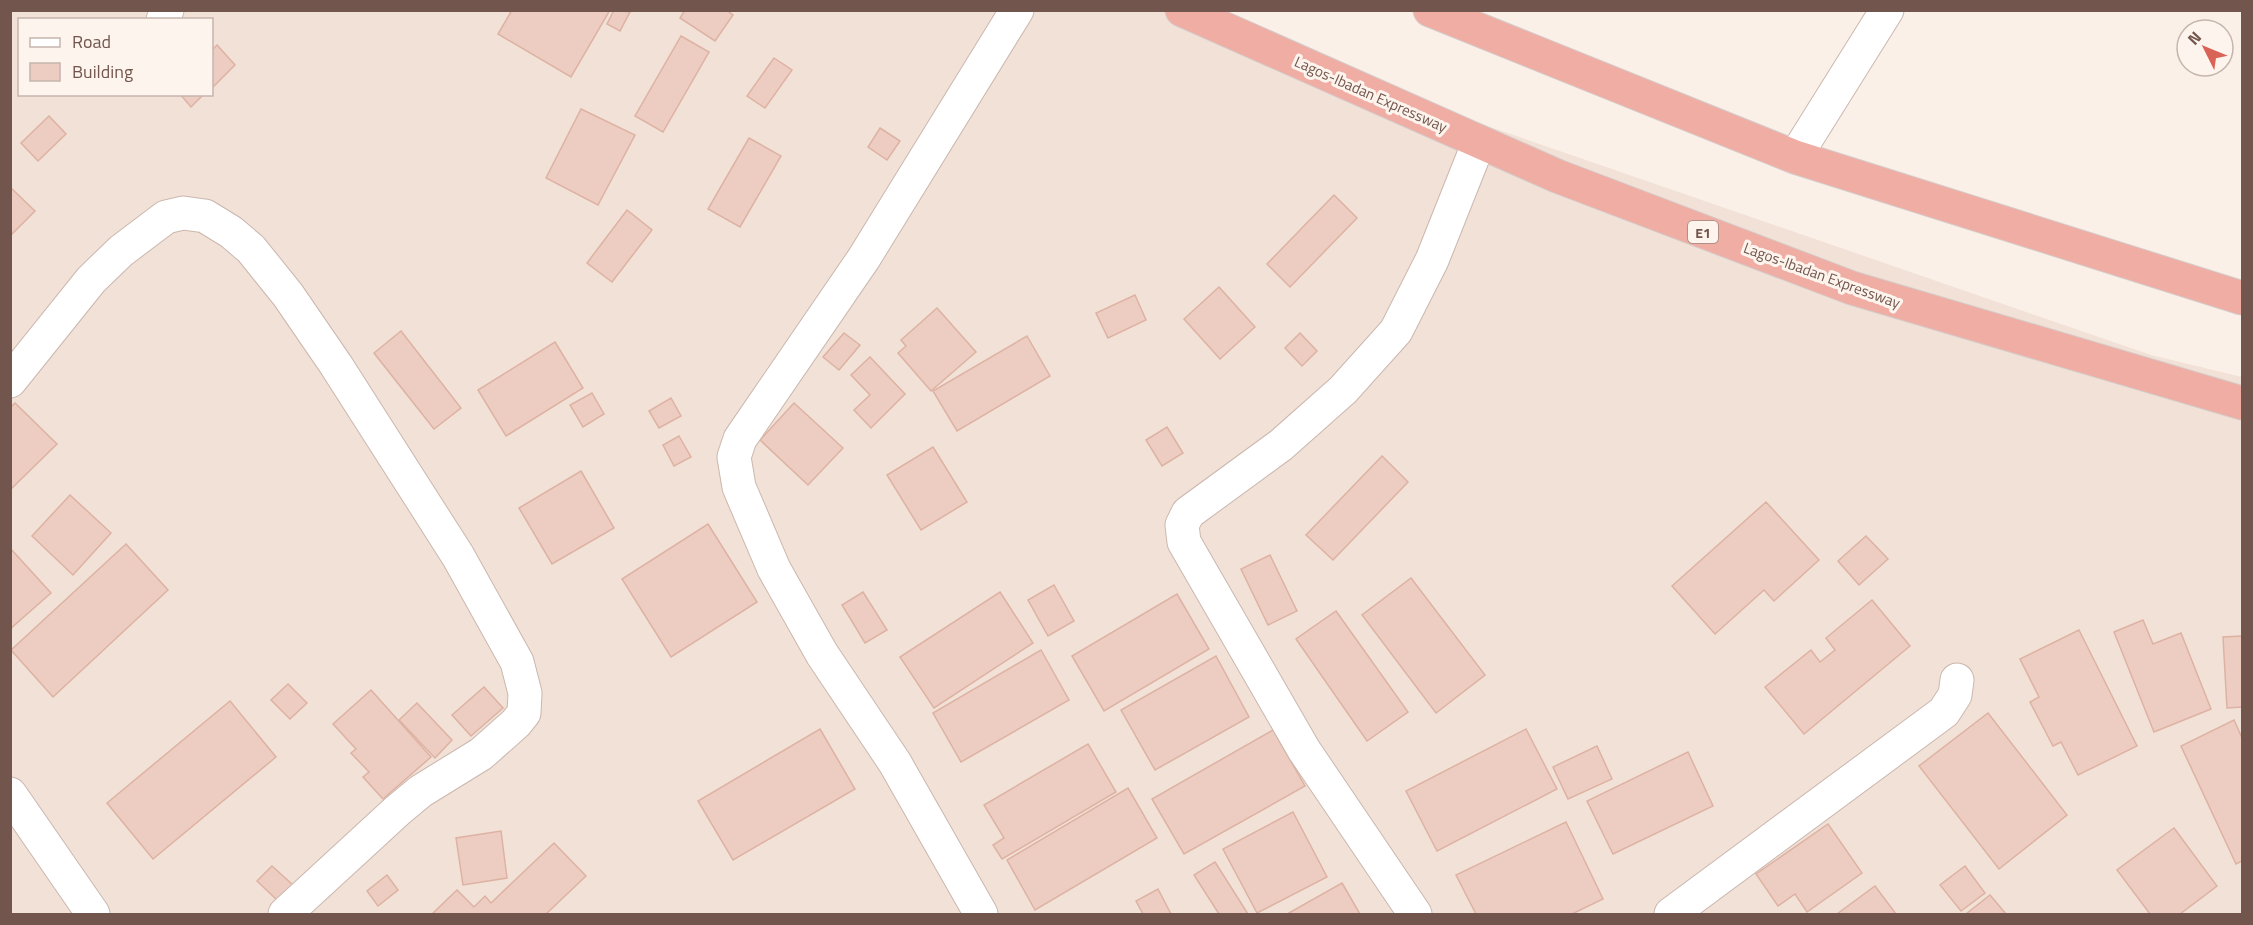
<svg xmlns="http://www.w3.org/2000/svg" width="2253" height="925" font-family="'Titillium Web',sans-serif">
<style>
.residential{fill:#f1e1d6;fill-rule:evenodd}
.building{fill:#edcdc1;stroke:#deb2a3;stroke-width:1.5}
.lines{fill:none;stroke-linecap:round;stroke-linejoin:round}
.minor-casing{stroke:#cbb7ae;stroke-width:35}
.highway-casing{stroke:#d5ccca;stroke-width:35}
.minor{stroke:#fff;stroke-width:33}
.highway{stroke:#efada4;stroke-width:33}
.labels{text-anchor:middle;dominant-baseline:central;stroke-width:6;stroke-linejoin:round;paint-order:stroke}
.shield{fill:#fdf5ed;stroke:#9c867e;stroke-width:1.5}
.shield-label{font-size:14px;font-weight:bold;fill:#72564e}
.street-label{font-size:15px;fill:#72564e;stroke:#fdf5ed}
</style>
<rect width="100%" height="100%" fill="#faf0e7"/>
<path class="residential" d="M10,11H1205L1325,70L2151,355L2242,377V914H11ZM20,20H212V94H20Z"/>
<g class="building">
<path d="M512,10H610L571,77L498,34Z"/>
<path d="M614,10L630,12L620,31L607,24Z"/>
<path d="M685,10H726L733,15L715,41L680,18Z"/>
<path d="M681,36L709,52L663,132L635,116Z"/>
<path d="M217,45L235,65L212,88V50Z"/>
<path d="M774,58L792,70L765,108L747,96Z"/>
<path d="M180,94H204L191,107Z"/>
<path d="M581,109L635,135L598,205L546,178Z"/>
<path d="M49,116L66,134L38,161L21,143Z"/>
<path d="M880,128L900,141L887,160L868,147Z"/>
<path d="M749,138L781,156L740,227L708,209Z"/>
<path d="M10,187L35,211L10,236Z"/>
<path d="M1334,195L1357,218L1290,287L1267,264Z"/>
<path d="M627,210L652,230L612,282L587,263Z"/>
<path d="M1219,287L1255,327L1220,359L1184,319Z"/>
<path d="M1135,295L1146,320L1108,338L1096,313Z"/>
<path d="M937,308L976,352L931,391L898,353L906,346L901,340Z"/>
<path d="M401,331L461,408L434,429L374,353Z"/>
<path d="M844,333L860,345L839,370L823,357Z"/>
<path d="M1300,333L1317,351L1302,366L1285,348Z"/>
<path d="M1027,336L1050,376L957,431L933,391Z"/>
<path d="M555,342L583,388L506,436L478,390Z"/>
<path d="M870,357L905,394L871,428L854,410L870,395L851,375Z"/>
<path d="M592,393L604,414L583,427L570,405Z"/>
<path d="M671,398L681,416L659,428L649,411Z"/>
<path d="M15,403L57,444L10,490V408Z"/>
<path d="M794,403L843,448L808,485L760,440Z"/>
<path d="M1167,427L1183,453L1162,466L1146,440Z"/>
<path d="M679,436L691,457L674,466L663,445Z"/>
<path d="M933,447L967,502L921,530L887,475Z"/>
<path d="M1382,456L1408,482L1333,560L1306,535Z"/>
<path d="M581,471L614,528L552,564L519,508Z"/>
<path d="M70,495L111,533L73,575L32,536Z"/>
<path d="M1766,502L1819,560L1774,601L1764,590L1715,634L1672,586Z"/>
<path d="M708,524L757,602L671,657L622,579Z"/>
<path d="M1866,536L1888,559L1859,585L1838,561Z"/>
<path d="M126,544L168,590L53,697L11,650Z"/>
<path d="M10,548L51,593L10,629Z"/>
<path d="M1270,555L1297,611L1268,625L1241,569Z"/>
<path d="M1411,578L1485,675L1436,713L1362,615Z"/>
<path d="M1054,585L1074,621L1048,636L1028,600Z"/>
<path d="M863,592L887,630L865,643L842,605Z"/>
<path d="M1000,592L1033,643L934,708L900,657Z"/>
<path d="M1177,594L1209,649L1104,711L1072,656Z"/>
<path d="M1872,600L1910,646L1804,734L1765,687L1811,650L1820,662L1835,650L1826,638Z"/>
<path d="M1336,611L1408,712L1367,741L1296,639Z"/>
<path d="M2143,620L2153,644L2181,633L2211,709L2154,732L2114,632Z"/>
<path d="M2079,630L2137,746L2078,775L2061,742L2053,746L2030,702L2039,697L2020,659Z"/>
<path d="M2242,636V707L2227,708L2223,637Z"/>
<path d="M1041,650L1069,700L961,762L933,713Z"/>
<path d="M1216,656L1249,717L1155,770L1121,710Z"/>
<path d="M288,684L307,703L290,719L271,700Z"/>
<path d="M484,687L503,708L471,736L452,715Z"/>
<path d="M371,690L431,757L383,799L363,777L369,772L351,753L356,749L333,724Z"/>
<path d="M230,701L276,757L153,859L107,803Z"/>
<path d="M417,703L452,740L435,758L399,720Z"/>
<path d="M1988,713L2067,815L1999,869L1919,766Z"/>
<path d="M2234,720L2242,738V861L2236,864L2181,746Z"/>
<path d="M820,729L855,789L733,860L698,801Z"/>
<path d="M1526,729L1557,789L1437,851L1406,791Z"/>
<path d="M1273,730L1305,786L1184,854L1152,799Z"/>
<path d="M1088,744L1116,792L1002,859L993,845L1004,838L984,805Z"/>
<path d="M1597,746L1612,779L1568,799L1553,767Z"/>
<path d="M1688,752L1713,806L1613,854L1587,801Z"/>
<path d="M1128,788L1157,838L1035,910L1007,860Z"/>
<path d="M1293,812L1327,877L1257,913L1223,849Z"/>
<path d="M1566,822L1603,899L1572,914H1476L1456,875Z"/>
<path d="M1828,824L1862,873L1807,912L1795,894L1778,906L1756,874Z"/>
<path d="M2174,828L2217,886L2180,914H2150L2117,870Z"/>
<path d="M501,831L507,878L463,885L456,838Z"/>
<path d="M554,843L586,876L546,914H432L457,890L474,907L485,896L491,903Z"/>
<path d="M1215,862L1248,914H1219L1194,875Z"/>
<path d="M272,866L293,885L278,901L257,881Z"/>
<path d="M1965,866L1985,893L1961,911L1940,885Z"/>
<path d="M387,875L398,890L378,906L367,891Z"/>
<path d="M1342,883L1360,914H1287Z"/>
<path d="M1875,886L1896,914H1837Z"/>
<path d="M1158,889L1171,914H1143L1136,901Z"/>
<path d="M1990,895L2006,914H1966Z"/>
</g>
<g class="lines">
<defs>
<g id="minor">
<path d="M163,20L167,10"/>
<path d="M1795,157L1887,10"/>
<path d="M10,381L91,280L121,251L166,217L183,213L205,216L231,232L251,249L288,295L336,365L458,556L517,662L525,693L524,713L516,723L481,754L421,791L398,810L285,914"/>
<path d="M10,794L93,914"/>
<path d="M981,914L895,763L822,654L774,569L739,487L734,457L740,439L864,258L1017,10"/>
<path d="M1415,914L1304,750L1184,542L1182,525L1188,513L1281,445L1343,390L1396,331L1432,260L1479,142"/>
<path d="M1671,914L1944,712L1955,695L1957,680"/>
</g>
<g id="highway">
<path d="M1182,10L1557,176L1852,288L2242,403"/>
<path d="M1430,10L1795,157L2242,298"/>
</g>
</defs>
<use href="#minor" class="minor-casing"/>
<use href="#highway" class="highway-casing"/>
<use href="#minor" class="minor"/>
<use href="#highway" class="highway"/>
</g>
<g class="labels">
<rect class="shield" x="1688" y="221" width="30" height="22" rx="4.5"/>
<g class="shield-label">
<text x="1703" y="232">E1</text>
</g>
<g class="street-label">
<text transform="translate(1371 94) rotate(24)">Lagos-Ibadan Expressway</text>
<text transform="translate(1822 275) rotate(20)">Lagos-Ibadan Expressway</text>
</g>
</g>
<rect width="2253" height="925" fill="none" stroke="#72564e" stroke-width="24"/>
<rect x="18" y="18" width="195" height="78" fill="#fdf5ed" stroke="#c5b5ad" stroke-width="1.5"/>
<rect x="30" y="38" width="30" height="9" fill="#ffffff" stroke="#c5b5ad" stroke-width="1.5"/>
<text x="72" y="48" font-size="18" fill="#72564e">Road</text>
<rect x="30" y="63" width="30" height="18" fill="#edcdc1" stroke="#c5b5ad" stroke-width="1.5"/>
<text x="72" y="78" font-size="18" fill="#72564e">Building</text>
<g transform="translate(2205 48) rotate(313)"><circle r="28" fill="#fdf5ed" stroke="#c5b5ad" stroke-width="1.5"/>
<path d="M0-4.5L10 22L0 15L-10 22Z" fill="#d96357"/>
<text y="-9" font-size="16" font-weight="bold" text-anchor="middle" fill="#72564e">N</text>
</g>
</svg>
